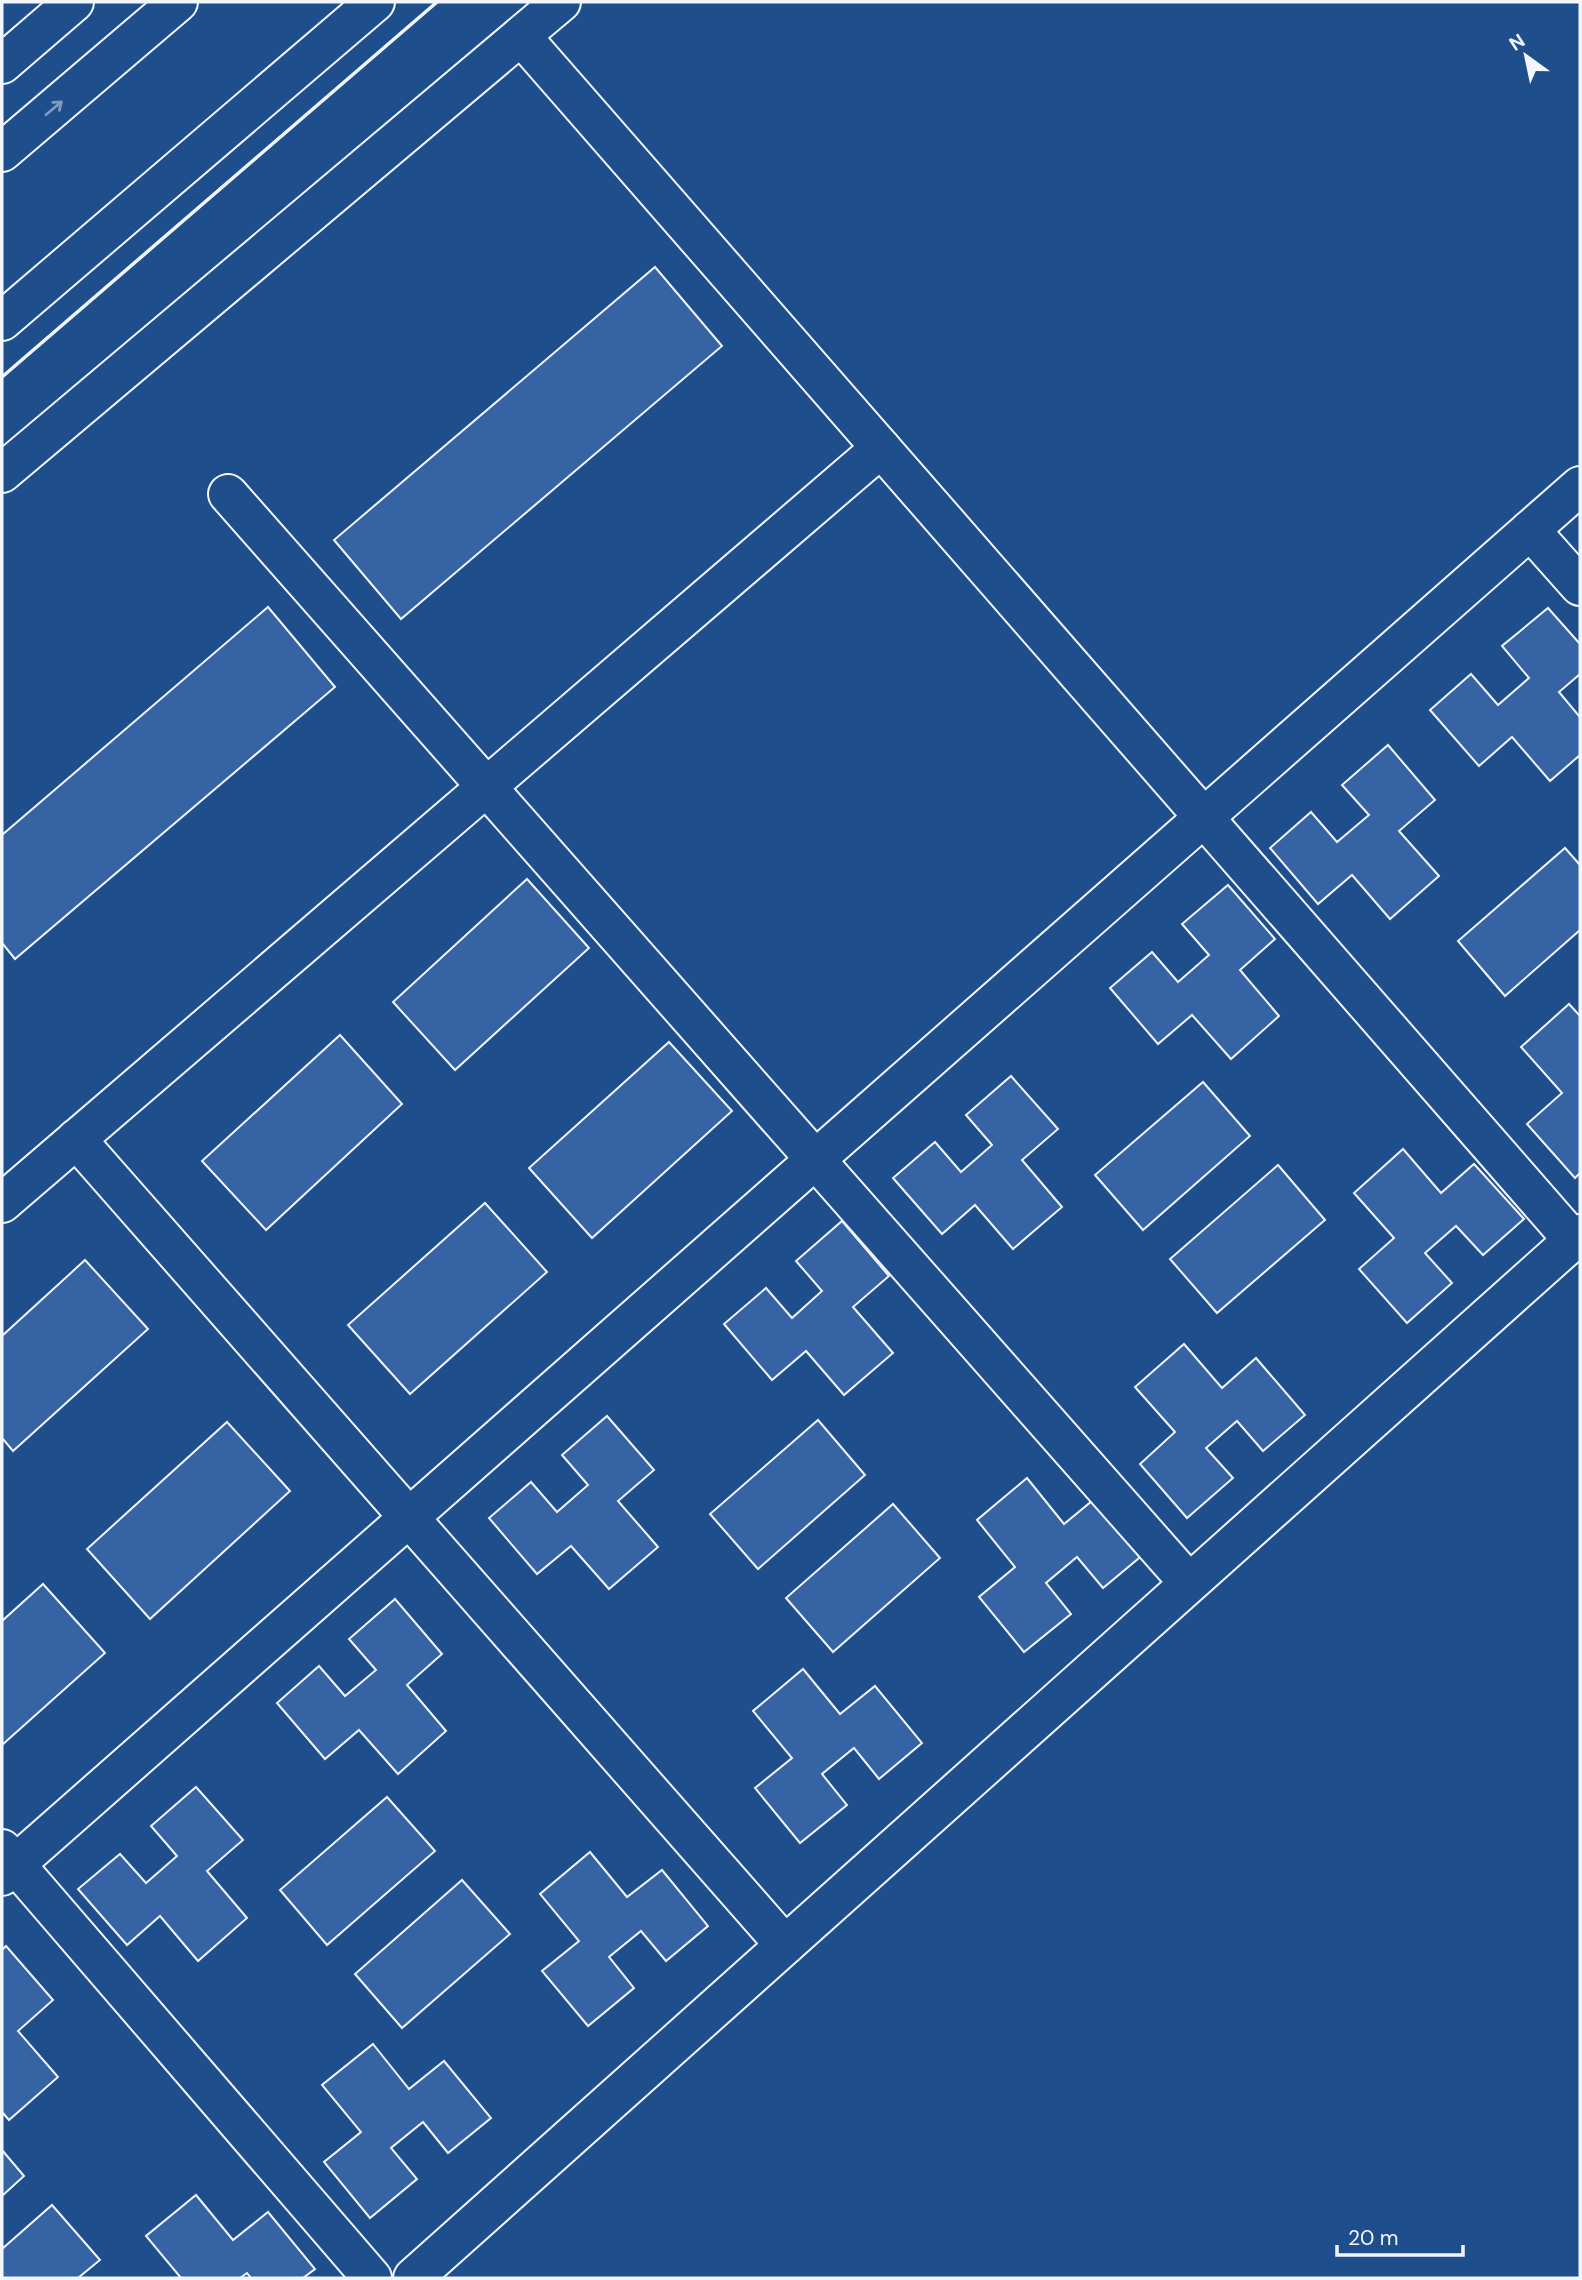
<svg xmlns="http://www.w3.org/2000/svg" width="1582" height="2280" font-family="'DM Sans',sans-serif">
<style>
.building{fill:#3563a3;stroke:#f2f6ff;stroke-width:2}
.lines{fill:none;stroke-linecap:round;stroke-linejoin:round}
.minor-casing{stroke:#f2f6ff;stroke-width:42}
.motorway-casing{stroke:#f2f6ff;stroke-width:42}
.minor{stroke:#1f4e8c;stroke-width:38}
.motorway{stroke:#1f4e8c;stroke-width:38}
.wall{stroke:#f2f6ff;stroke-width:3.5}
.oneway{stroke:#7e9ac0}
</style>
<rect width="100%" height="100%" fill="#1f4e8c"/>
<g class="building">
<path d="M655,267L722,346L401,619L334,540Z"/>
<path d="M268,607L335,687L15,959L2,943V835Z"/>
<path d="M1548,608L1580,644V674L1559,692L1580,717V755L1550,781L1512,737L1479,766L1430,710L1471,674L1498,705L1529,678L1502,646Z"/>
<path d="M1388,745L1435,800L1399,831L1439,876L1390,919L1352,875L1318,904L1270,848L1311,812L1337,842L1369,815L1342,785Z"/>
<path d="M1565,848L1580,865V930L1505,996L1458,941Z"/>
<path d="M527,879L589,948L455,1070L393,1002Z"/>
<path d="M1228,885L1275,939L1240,970L1279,1016L1231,1059L1192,1015L1158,1044L1110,988L1152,952L1178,982L1209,955L1182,924Z"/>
<path d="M1569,1004L1580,1016V1173L1575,1178L1527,1124L1562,1093L1521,1047Z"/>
<path d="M340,1035L402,1104L266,1230L202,1161Z"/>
<path d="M669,1042L732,1111L592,1238L529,1168Z"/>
<path d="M1011,1076L1058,1129L1022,1160L1062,1207L1013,1249L975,1205L942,1234L893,1178L935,1142L961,1172L992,1145L966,1115Z"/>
<path d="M1203,1082L1250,1136L1143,1230L1095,1175Z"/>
<path d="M1403,1149L1441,1193L1474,1164L1524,1219L1483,1255L1456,1226L1425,1253L1452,1283L1407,1323L1359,1269L1394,1238L1354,1193Z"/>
<path d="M1278,1165L1325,1220L1217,1313L1170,1259Z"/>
<path d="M485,1203L547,1272L410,1394L348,1325Z"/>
<path d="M842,1221L889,1276L853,1307L893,1353L844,1395L806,1351L772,1380L724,1324L766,1288L792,1318L822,1291L796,1261Z"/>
<path d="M85,1260L148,1329L13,1451L2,1438V1336Z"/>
<path d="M1184,1344L1222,1388L1256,1358L1305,1415L1263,1451L1237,1421L1206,1448L1233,1478L1187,1518L1140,1464L1175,1432L1135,1387Z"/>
<path d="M607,1416L654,1470L618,1501L658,1547L609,1589L571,1546L537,1574L489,1518L531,1482L557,1512L588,1485L562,1455Z"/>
<path d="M818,1420L865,1475L758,1569L710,1514Z"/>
<path d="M227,1422L290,1491L150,1619L87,1549Z"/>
<path d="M1027,1478L1064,1524L1098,1496L1145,1553L1103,1588L1077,1557L1046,1583L1071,1614L1024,1652L979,1597L1015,1567L977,1520Z"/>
<path d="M893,1504L940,1558L833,1652L786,1598Z"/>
<path d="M43,1584L105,1653L2,1745V1621Z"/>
<path d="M395,1599L442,1654L407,1685L446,1731L398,1774L359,1730L325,1759L277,1703L319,1666L345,1696L376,1670L349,1639Z"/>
<path d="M803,1669L840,1714L875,1686L922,1743L879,1779L854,1748L822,1774L847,1805L800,1843L755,1788L792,1758L753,1711Z"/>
<path d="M196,1787L243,1840L207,1871L247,1918L198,1961L160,1916L127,1945L78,1889L120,1854L146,1883L177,1856L151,1826Z"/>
<path d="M387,1797L435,1851L327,1945L280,1890Z"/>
<path d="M590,1852L627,1897L662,1870L708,1926L666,1961L641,1931L609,1957L634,1988L588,2026L542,1971L579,1941L540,1894Z"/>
<path d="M462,1880L510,1934L402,2028L355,1974Z"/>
<path d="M6,1946L53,2000L18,2031L58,2077L9,2120L2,2112V1950Z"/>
<path d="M373,2044L409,2089L444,2061L491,2118L448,2153L423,2122L391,2148L417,2179L370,2218L324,2162L361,2132L322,2085Z"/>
<path d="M2,2150L24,2176L2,2196Z"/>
<path d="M196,2195L233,2240L268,2212L315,2269L303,2278H251L247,2273L240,2278H181L146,2236Z"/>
<path d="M52,2205L100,2260L78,2278H2V2249Z"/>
</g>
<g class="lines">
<defs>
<g id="minor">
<path d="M521,36L1573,1240"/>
<path d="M2,321L375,2"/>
<path d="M2,473L561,2"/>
<path d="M228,494L1189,1583"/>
<path d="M1530,530L1580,586"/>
<path d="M76,1139L785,1945"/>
<path d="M2,1203L881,448"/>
<path d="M2,1849L372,2278"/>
<path d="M2,1876L1580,486"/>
<path d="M413,2278L1580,1234"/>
</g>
<g id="motorway">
<path d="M2,64L74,2"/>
<path d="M2,152L178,2"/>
</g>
</defs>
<use href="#minor" class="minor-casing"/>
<use href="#motorway" class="motorway-casing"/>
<use href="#minor" class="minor"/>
<use href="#motorway" class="motorway"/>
<path class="wall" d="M2,377L437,2"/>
</g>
<defs><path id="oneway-shaft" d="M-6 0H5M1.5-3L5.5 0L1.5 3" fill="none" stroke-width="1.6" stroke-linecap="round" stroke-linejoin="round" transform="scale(1.75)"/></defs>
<use class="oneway" href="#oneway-shaft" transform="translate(54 108) rotate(-40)"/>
<rect width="1582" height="2280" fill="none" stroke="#f2f6ff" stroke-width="7"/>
<g transform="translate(1526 56) rotate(327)" stroke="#1f4e8c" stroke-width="5" paint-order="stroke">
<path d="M0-5L12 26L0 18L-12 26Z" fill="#f2f6ff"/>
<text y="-10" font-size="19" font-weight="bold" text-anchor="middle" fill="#f2f6ff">N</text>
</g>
<path d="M1337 2245v10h126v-10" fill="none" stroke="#f2f6ff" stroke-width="3.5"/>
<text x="1348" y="2245" font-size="21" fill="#f2f6ff" stroke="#1f4e8c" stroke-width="5" paint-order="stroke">20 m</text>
</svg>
